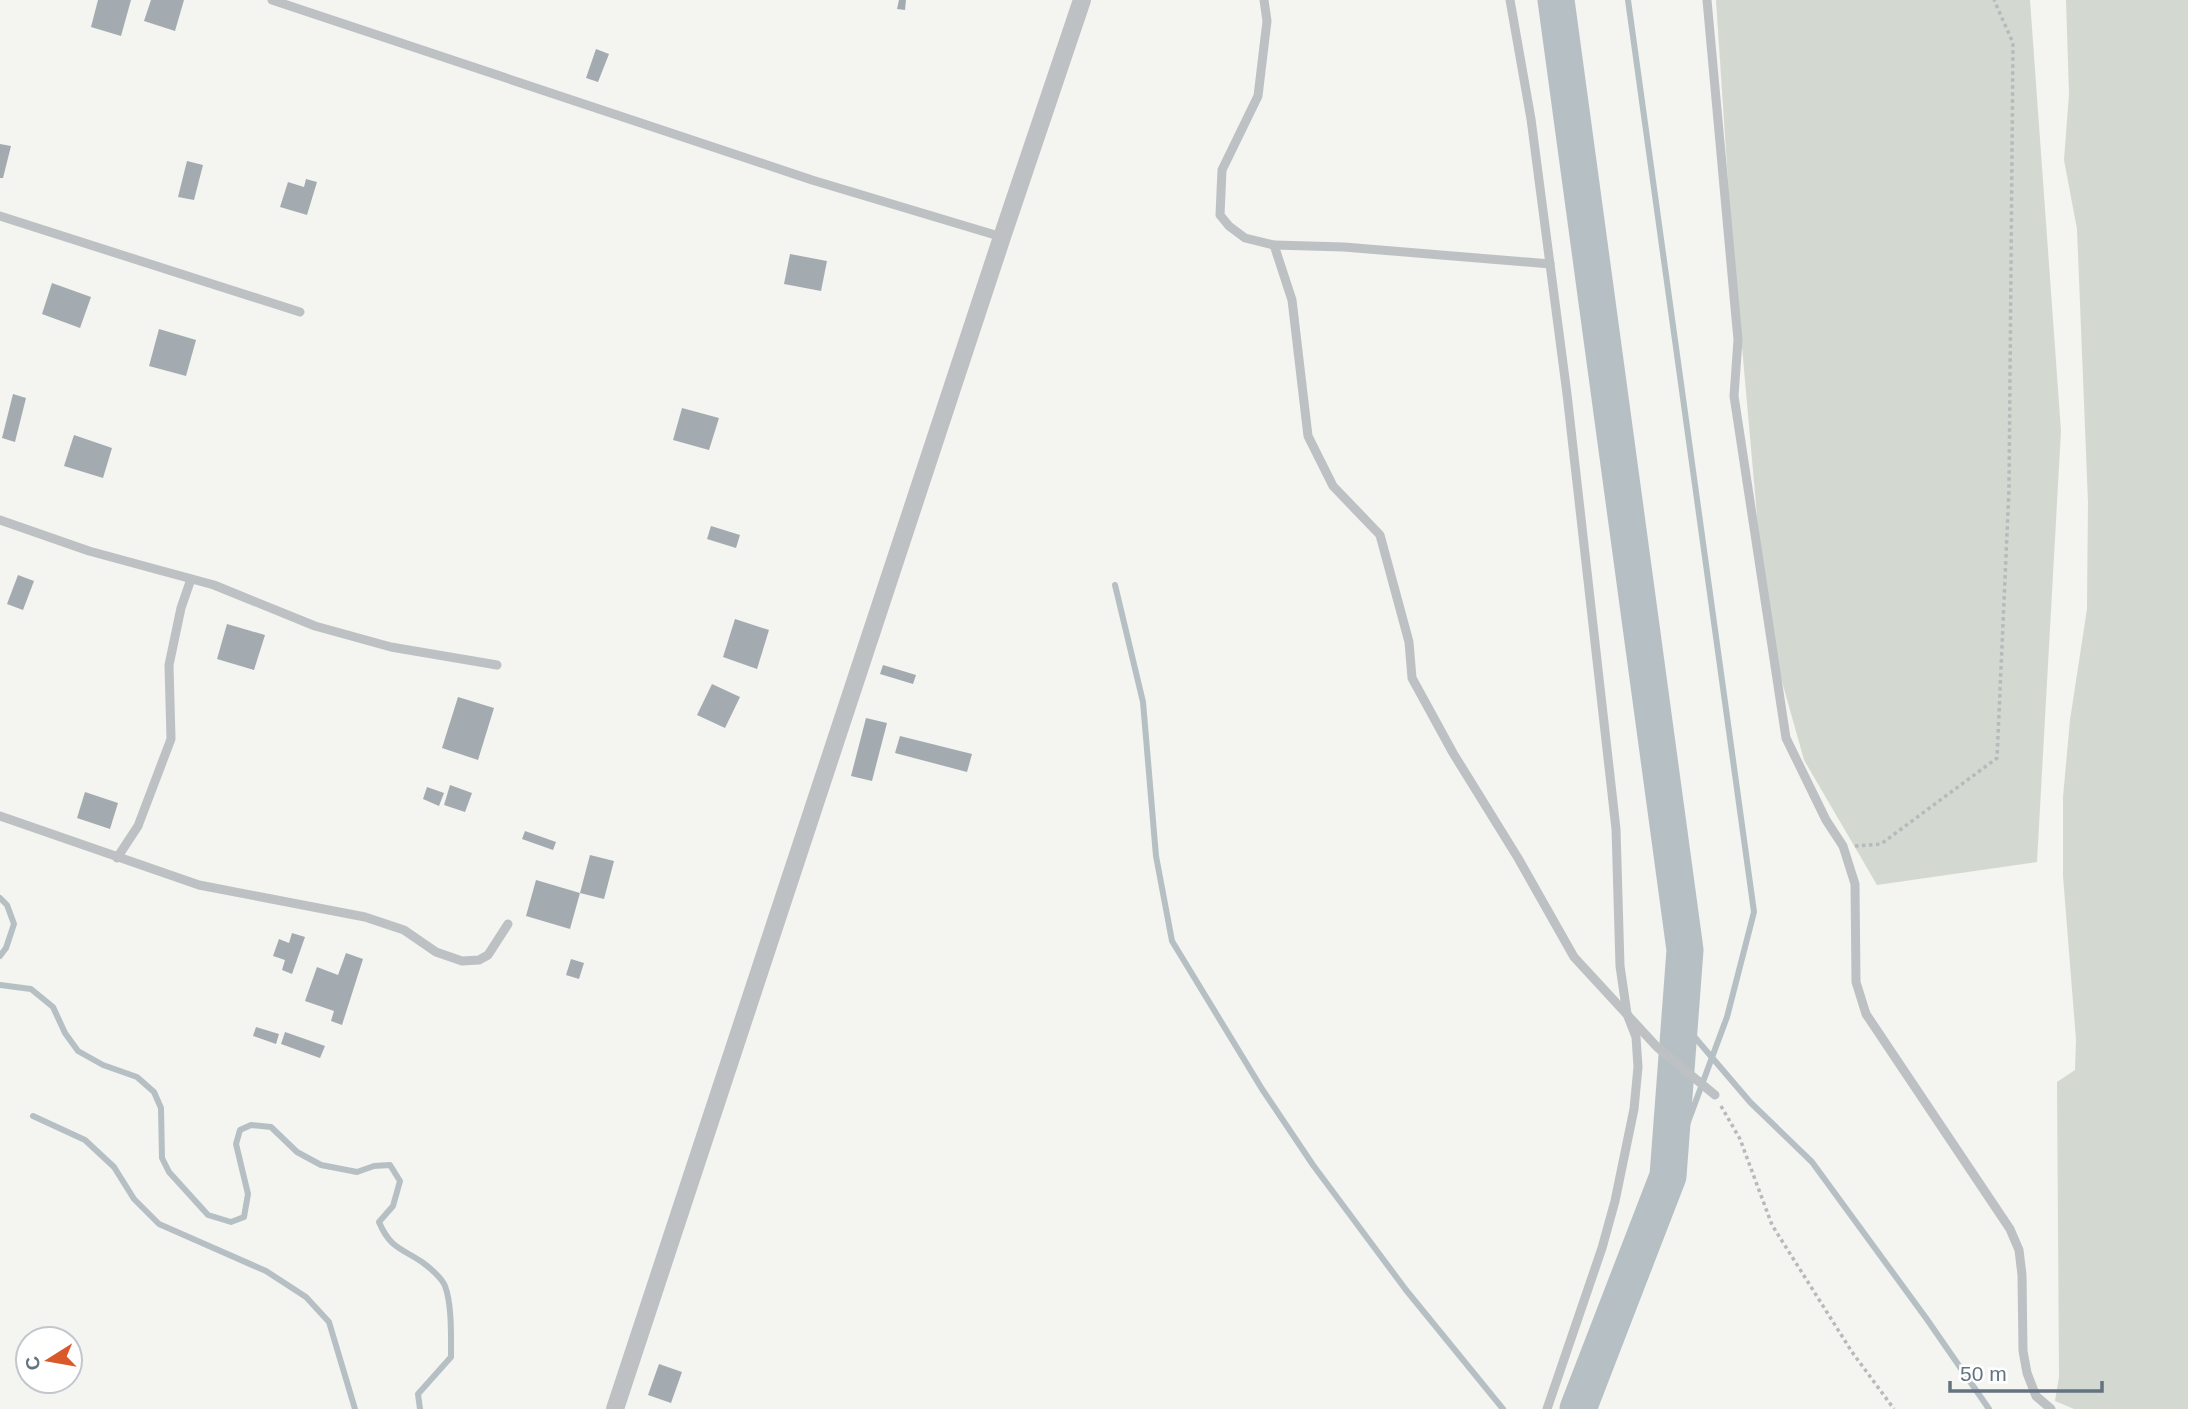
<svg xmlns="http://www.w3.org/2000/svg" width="2188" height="1409" font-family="Helvetica,sans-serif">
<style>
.green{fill:#d3d9d0}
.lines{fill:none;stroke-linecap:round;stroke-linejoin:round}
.stream{stroke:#b6c0c4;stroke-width:6}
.river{stroke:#b6c0c4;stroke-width:37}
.building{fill:#a3abb1}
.path{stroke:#b7babc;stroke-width:3.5;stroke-dasharray:3.5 3.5;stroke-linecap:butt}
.service{stroke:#bdc1c4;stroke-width:9}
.minor{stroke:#bdc1c4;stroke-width:18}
</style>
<rect width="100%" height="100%" fill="#f4f4f0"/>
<g class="green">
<path d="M1716,0H2030L2061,431L2037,862L1877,885L1804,760L1767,628L1730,212Z"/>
<path d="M2066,0H2188V1409H2074L2055,1401L2059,1377L2057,1082L2075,1070L2076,1040L2063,876V797L2070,720L2087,609L2088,502L2077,229L2064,160L2069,94Z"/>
</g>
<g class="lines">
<g class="stream">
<path d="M1628,0L1754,912L1727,1017L1668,1176"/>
<path d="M1115,585L1143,702L1156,856L1172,941L1262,1089L1313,1165L1406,1290L1503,1409"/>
<path d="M0,898L7,905L14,924L6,948L0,956"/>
<path d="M0,985L31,989L53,1007L65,1033L78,1051L103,1065L137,1077L154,1092L161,1108L162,1158L169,1172L208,1215L231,1222L244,1217L248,1194L236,1144L240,1130L251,1125L271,1127L297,1152L321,1165L357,1172L374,1166L390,1165L400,1181L393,1206L379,1222C390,1248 401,1248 422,1262C429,1267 442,1278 445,1286C452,1304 451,1337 451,1357L418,1394L420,1409"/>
<path d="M1680,1020L1750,1102L1812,1162L1926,1318L1989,1409"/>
<path d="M33,1116L85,1140L114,1167L134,1199L159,1224L266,1271L306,1297L329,1322L355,1409"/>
</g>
<path class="river" d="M1556,0L1685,950L1668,1176L1578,1409"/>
</g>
<g class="building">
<path d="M98,0H131L121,36L91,27Z"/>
<path d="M151,0H184L175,31L144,21Z"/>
<path d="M899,0H906L905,10L897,9Z"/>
<path d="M596,49L609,54L598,82L586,78Z"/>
<path d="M0,144L11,146L3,178H0Z"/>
<path d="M187,161L203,165L194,200L178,197Z"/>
<path d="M306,179L317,182L307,215L280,207L288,182L304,187Z"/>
<path d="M790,254L827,261L821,291L784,284Z"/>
<path d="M52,283L91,297L80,328L42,314Z"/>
<path d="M159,329L196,340L186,376L149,366Z"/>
<path d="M13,394L26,398L15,442L2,438Z"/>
<path d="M682,408L719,418L709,450L673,440Z"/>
<path d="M74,435L112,448L103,478L64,466Z"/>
<path d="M711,526L740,535L736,548L707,539Z"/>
<path d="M18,575L34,581L23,610L7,604Z"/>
<path d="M735,619L769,630L757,669L723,657Z"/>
<path d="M227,624L265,635L254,670L217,659Z"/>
<path d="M883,665L916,675L913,684L880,674Z"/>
<path d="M712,684L740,697L725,728L697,715Z"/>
<path d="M458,697L494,708L478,760L442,748Z"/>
<path d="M866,718L887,723L872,781L851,776Z"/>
<path d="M900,736L972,754L967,772L895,753Z"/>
<path d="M450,785L472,793L465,812L444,805Z"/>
<path d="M427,787L444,793L439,806L423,799Z"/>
<path d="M85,792L118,803L110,829L77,818Z"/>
<path d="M525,831L556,842L553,850L522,839Z"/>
<path d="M590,855L614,861L604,899L580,893L570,929L526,916L536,880L580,893Z"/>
<path d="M292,933L305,937L292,974L282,970L285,960L273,956L279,939L289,943Z"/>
<path d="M346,953L363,959L342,1025L331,1021L334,1011L305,1001L317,967L338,975Z"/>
<path d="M571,959L584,963L579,979L566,975Z"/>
<path d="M256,1027L279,1034L276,1044L253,1036Z"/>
<path d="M285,1032L325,1046L320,1058L281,1044Z"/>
<path d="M659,1364L682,1372L671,1403L648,1395Z"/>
</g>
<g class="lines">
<g class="path">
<path d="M1855,846L1881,844L1997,758L2009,489L2013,43L1994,0"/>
<path d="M1721,1106L1740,1139L1772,1225L1852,1352L1894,1409"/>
</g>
<g class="service">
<path d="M272,0L812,180L1002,237"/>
<path d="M1264,0L1267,21L1258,96L1222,170L1220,215L1229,226L1245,238L1274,245L1344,247L1550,264"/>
<path d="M1510,0L1531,119L1567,394L1616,829L1620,966L1627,1014L1636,1037L1638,1067L1634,1109L1615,1201L1602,1248L1547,1409"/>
<path d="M1707,0L1738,340L1734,396L1786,738L1826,820L1843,846L1855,884L1856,982L1866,1014L2010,1229L2019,1250L2022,1275L2023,1351L2027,1373L2036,1396L2051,1409"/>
<path d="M0,216L300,312"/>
<path d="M1274,245L1292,300L1308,436L1333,486L1380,535L1409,642L1412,678L1453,753L1518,858L1574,957L1657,1047L1715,1095"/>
<path d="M0,520L89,551L214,585L315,626L391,647L497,665"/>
<path d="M0,816L199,885L365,917L404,930L436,952L462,961L479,960L488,955L508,924"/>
<path d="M117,858L138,826L171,739L169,665L181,608L191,579"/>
</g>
<path class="minor" d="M615,1409L1002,237L1082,0"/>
</g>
<g transform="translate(49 1360) rotate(259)"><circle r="33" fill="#ffffff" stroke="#c1c7cc" stroke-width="2"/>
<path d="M0-5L12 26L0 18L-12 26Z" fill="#da592a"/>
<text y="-10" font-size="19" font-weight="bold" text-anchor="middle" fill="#647380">С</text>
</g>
<path d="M1950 1381v10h152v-10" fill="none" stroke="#647380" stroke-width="3.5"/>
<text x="1960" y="1381" font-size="21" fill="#647380" stroke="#ffffff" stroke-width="5" paint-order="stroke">50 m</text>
</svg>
